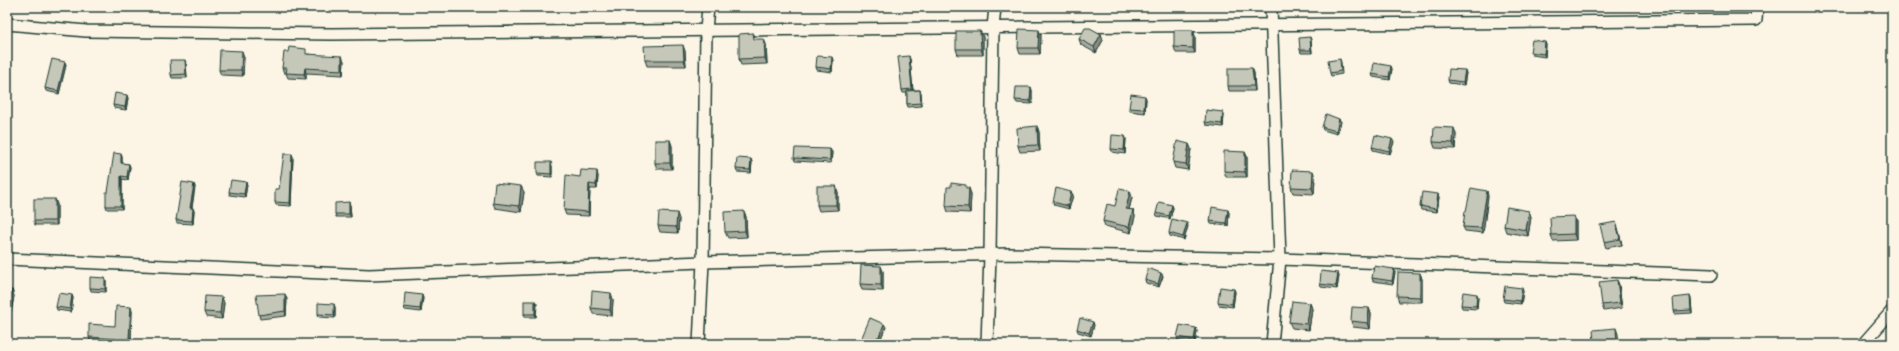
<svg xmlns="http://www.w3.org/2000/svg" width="1899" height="351" font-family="Dekko,sans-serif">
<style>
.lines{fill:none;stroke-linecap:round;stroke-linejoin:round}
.minor-casing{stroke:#1f3d34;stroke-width:14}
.minor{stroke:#fcf5e5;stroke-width:11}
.wall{fill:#a9ab9f;stroke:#1f3d34}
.shaded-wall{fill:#8a8b82;stroke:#1f3d34}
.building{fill:#c5c7b9;stroke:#1f3d34}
</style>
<rect width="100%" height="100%" fill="#fcf5e5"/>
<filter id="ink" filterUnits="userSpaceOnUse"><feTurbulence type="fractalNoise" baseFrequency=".025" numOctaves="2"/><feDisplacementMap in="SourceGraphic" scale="8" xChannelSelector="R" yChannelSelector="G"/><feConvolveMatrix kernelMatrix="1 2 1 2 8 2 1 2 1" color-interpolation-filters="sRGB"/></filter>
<g filter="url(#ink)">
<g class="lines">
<defs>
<g id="minor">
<path d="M1271,7L1280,259L1272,344"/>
<path d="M7,24L86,31L331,34L1756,20L1757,7"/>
<path d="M7,259L369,275L703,262L1008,254L1280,259L1711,275"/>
<path d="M699,344L703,262L706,30L708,7"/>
<path d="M987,344L990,255L993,28L995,7"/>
<path d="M1863,344L1892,311"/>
</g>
</defs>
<use href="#minor" class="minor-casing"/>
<use href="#minor" class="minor"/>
</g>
<g class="wall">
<path d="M1193,30L1195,36V53H1176L1174,47Z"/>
<path d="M980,31L983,37V55H958L956,49Z"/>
<path d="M1101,34L1103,40L1096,53L1081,45L1079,39Z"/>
<path d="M1041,36L1040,54H1020L1018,48Z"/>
<path d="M1310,37L1311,40L1312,53H1301L1300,50Z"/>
<path d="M755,39L766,44L767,64L741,65L739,59Z"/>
<path d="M1545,42L1546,45L1545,57L1532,55L1530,52Z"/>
<path d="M685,51L686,66H647L645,60Z"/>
<path d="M308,54L344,61L343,75L306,73V79L288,78L286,73H284L282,68Z"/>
<path d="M244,57L243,76L221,75L219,70Z"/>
<path d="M910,59L913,90H920L921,93L922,106L908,107L907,104V93H903L902,90Z"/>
<path d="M1340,59L1341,62L1342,74L1331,76L1330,73Z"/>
<path d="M833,60L832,72L817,70L816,67Z"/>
<path d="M186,63L187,78H172L171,75Z"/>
<path d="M66,65L59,94L46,91L45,88Z"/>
<path d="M1391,66L1392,69L1390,80L1373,77L1372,74Z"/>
<path d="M1252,68L1254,73L1255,91H1229L1228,86Z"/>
<path d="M1466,73L1464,85L1449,83L1448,80Z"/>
<path d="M1032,90V104L1017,103L1015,100Z"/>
<path d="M1145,96L1146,99L1145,113L1130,111L1129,108Z"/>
<path d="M128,98L126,110L114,108L113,105Z"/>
<path d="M1224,115L1223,127L1206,125L1205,122Z"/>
<path d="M1339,119L1341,122L1337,134L1323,130L1322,127Z"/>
<path d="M1037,126L1039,132L1040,151L1020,152L1018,146Z"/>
<path d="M1456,134L1455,149L1435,148L1433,142Z"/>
<path d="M1126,139L1125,154L1112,152L1111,149Z"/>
<path d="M670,140L672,146V169H657L655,163Z"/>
<path d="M1394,142L1390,154L1373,150L1372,147Z"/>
<path d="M1189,144L1191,149L1188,170L1175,168L1173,162Z"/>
<path d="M832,152L831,163L795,161L794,158Z"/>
<path d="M1245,152L1247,157V177H1226L1224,171Z"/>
<path d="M121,154L122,157V163L129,164L130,167L128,180L122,179V209H107L106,206Z"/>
<path d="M292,154L293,157L291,206L276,205L275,202L279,189Z"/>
<path d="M751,159L752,162L751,173L737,172L736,169Z"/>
<path d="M552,166V177L538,176L537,173Z"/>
<path d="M598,176L597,189H590L589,216L566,215L564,210L580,177Z"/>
<path d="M1315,177L1314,194L1293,193L1291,187Z"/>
<path d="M246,182L247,185L245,197L230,195L229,192Z"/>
<path d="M194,184L195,187L192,208H193L194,211L193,224L177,223L176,220Z"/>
<path d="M967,188L971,194L970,213L948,212L946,206Z"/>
<path d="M524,192L521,212L495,208L493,203Z"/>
<path d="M838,192V210L819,211L817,205Z"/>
<path d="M1071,192L1073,195L1069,209L1054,205L1053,202Z"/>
<path d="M1488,196L1483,233L1465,231L1463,227L1466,211Z"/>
<path d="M1132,197L1129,210H1133L1135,216L1131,233L1105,226L1103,221L1115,206Z"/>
<path d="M1439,197L1437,212L1421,210L1420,206Z"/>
<path d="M57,204V225H35L34,221Z"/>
<path d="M350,205L351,217H336L335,214Z"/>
<path d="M1172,205L1173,208L1170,219L1157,216L1156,213Z"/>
<path d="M1228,210L1229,213L1228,226L1211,224L1210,221Z"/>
<path d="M744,211L746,217L747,237L728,238L725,232Z"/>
<path d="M1529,211L1531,217L1528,236L1506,232L1504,226Z"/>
<path d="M1574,216L1576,222V240L1553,241L1551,235Z"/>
<path d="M679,219L678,233L660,232L658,226Z"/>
<path d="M1188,226L1184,240L1170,236L1169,233Z"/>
<path d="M1618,228L1622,245L1606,248L1604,242Z"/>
<path d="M883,271V291L862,290L860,284Z"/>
<path d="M1395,272L1393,284L1373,281L1372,278Z"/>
<path d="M1161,273L1163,276L1159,287L1146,283L1145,280Z"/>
<path d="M1420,273L1422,279V302H1399L1397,296Z"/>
<path d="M1339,276L1337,289L1321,287L1320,284Z"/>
<path d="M105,278L106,281V292L91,291L90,288Z"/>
<path d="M1617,280L1619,285L1622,308L1604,311L1602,305Z"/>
<path d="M7,289L12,290L14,296L11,312L7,311Z"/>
<path d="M1234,289L1235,292L1233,307L1219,305L1218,302Z"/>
<path d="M1523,291L1521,304L1504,302L1503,299Z"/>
<path d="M72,295L73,298L71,312L57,310L56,307Z"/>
<path d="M1690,296L1691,299L1692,313L1675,314L1674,311Z"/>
<path d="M1478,297L1477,309L1462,308L1461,305Z"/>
<path d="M423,298L421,312L405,310L404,307Z"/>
<path d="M287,299L286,316L260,319L259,315Z"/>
<path d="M613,299L612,316L593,314L591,308Z"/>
<path d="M535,301L537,304L536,317H525L524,314Z"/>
<path d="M224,303L222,319L206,317L204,312Z"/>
<path d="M1310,303L1312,309L1309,330L1292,328L1289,322Z"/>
<path d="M335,307V318L319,317L318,314Z"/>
<path d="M1369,308L1371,314L1370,329L1353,327L1351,321Z"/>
<path d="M132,311L131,338L134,342L116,343L90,341L89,337L115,326Z"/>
<path d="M870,318L886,327L880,340H878Z"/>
<path d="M1094,325L1091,336L1078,332L1077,329Z"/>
<path d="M1196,328L1197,331L1195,343L1178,340L1177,337Z"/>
</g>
<g class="shaded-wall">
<path d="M1039,30L1041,36L1040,54L1038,48Z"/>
<path d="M1193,30L1195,36V53L1193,48Z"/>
<path d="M980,31L983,37V55L981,49Z"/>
<path d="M1101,34L1103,40L1096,53L1094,47Z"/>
<path d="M1310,37L1311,40L1312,53L1311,50Z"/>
<path d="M764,39L766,44L767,64L765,58Z"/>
<path d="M1545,42L1546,45L1545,57L1544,54Z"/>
<path d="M683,45L685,51L686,66L684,60Z"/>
<path d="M242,51L244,57L243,76L241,70Z"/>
<path d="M342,56L344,61L343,75L342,70Z"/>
<path d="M909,56L910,59L913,92L912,89Z"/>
<path d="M832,57L833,60L832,72L831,69Z"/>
<path d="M185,60L186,63L187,78L186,74Z"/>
<path d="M65,62L66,65L59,94L58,91Z"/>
<path d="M1391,66L1392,69L1390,80L1389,77Z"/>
<path d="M305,68L306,73V79L304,74Z"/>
<path d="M1252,68L1254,73L1255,91L1254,86Z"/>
<path d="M1465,70L1466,73L1464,85L1463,82Z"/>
<path d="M1031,87L1032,90V104L1030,101Z"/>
<path d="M920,90L921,93L922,106L921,103Z"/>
<path d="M127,95L128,98L126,110L125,107Z"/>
<path d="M1145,96L1146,99L1145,113L1144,109Z"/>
<path d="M1223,112L1224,115L1223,127L1222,124Z"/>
<path d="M1339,119L1341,122L1337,134L1336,131Z"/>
<path d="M1037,126L1039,132L1040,151L1038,145Z"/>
<path d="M1454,128L1456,134L1455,149L1453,143Z"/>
<path d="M1125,136L1126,139L1125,154L1124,150Z"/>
<path d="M1392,139L1394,142L1390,154L1389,151Z"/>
<path d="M670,140L672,146V169L670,163Z"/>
<path d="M1189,144L1191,149L1188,170L1186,164Z"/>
<path d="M830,149L832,152L831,163L830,160Z"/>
<path d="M1245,152L1247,157V177L1245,172Z"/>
<path d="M121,154L122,157V166L121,163Z"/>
<path d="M292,154L293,157L291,206L290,203Z"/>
<path d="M751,159L752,162L751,173L750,170Z"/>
<path d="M551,162L552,166V177L551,174Z"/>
<path d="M129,164L130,167L128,180L127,177Z"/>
<path d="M597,171L598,176L597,189L596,185Z"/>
<path d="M1313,171L1315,177L1314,194L1312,188Z"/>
<path d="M121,176L122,179V209L121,206Z"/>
<path d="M246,182L247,185L245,197L244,194Z"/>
<path d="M194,184L195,187L191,211L190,208Z"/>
<path d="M589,184L590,189L589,216L588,212Z"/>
<path d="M521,186L524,192L521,212L519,206Z"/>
<path d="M836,186L838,192V210L836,205Z"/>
<path d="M969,188L971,194L970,213L968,207Z"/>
<path d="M1130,191L1132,197L1128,214L1126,209Z"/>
<path d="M1487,191L1488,196L1483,233L1481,228Z"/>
<path d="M1071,192L1073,195L1069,209L1068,206Z"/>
<path d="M1438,194L1439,197L1437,212L1436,209Z"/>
<path d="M55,199L57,204V225L55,221Z"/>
<path d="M349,202L350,205L351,217L349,214Z"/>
<path d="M1172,205L1173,208L1170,219L1169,216Z"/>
<path d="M193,208L194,211L193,224L192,221Z"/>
<path d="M1133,210L1135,216L1131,233L1129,227Z"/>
<path d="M1228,210L1229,213L1228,226L1226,223Z"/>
<path d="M744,211L746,217L747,237L745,231Z"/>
<path d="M1529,211L1531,217L1528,236L1526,230Z"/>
<path d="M677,213L679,219L678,233L676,227Z"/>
<path d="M1574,216L1576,222V240L1574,234Z"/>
<path d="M1616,222L1618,228L1622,245L1620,239Z"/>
<path d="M1187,223L1188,226L1184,240L1183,237Z"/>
<path d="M881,266L883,271V291L881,285Z"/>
<path d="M1394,269L1395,272L1393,284L1392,281Z"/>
<path d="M1161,273L1163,276L1159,287L1158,284Z"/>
<path d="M1338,273L1339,276L1337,289L1336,286Z"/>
<path d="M1420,273L1422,279V302L1420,297Z"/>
<path d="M105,278L106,281V292L105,289Z"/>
<path d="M1617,280L1619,285L1622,308L1620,303Z"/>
<path d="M1522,288L1523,291L1521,304L1520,301Z"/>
<path d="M1234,289L1235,292L1233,307L1232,304Z"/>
<path d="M12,290L14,296L11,312L9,306Z"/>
<path d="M611,293L613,299L612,316L610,310Z"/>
<path d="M285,294L287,299L286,316L285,311Z"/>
<path d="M1477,294L1478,297L1477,309L1476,306Z"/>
<path d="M72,295L73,298L71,312L70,309Z"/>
<path d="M422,295L423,298L421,312L420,309Z"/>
<path d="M1690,296L1691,299L1692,313L1691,310Z"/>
<path d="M222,297L224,303L222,319L220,313Z"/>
<path d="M535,301L537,304L536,317L535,314Z"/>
<path d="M1310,303L1312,309L1309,330L1307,324Z"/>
<path d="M334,304L335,307V318L334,315Z"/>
<path d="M131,307L132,311L131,342L129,338Z"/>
<path d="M1369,308L1371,314L1370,329L1368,323Z"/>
<path d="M1093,322L1094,325L1091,336L1089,333Z"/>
<path d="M884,324L886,327L880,340L879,337Z"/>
<path d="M1196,328L1197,331L1195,343L1194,340Z"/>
<path d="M1616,328L1618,334L1619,344H1617Z"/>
<path d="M877,337L878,340L876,344H874Z"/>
</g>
<g class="building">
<path d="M1085,28H1090L1101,34L1094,47L1079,39Z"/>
<path d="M1019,29L1039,30L1038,48H1018Z"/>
<path d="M1174,30H1193V48L1174,47Z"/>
<path d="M956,31H980L981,49H956Z"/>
<path d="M753,33L754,39H764L765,58L739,59V34Z"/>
<path d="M1310,37L1311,50H1300L1299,38Z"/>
<path d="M1532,40L1545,42L1544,54L1530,52Z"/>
<path d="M683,45L684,60H645L644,46Z"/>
<path d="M289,47L306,49V54L342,56V70L305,68L304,74L286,73L287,68H282L284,52H288Z"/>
<path d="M220,50L242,51L241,70H219Z"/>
<path d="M817,56L832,57L831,69L816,67Z"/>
<path d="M909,56L912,89L902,90L898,57Z"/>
<path d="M52,59L65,62L58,91L45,88Z"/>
<path d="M1340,59L1341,71L1330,73L1328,61Z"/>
<path d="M170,60H185L186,74L171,75Z"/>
<path d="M1374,63L1391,66L1389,77L1372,74Z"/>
<path d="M1228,68H1252L1254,86H1228Z"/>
<path d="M1449,69L1465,70L1463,82L1448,80Z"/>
<path d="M1016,87H1031L1030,101L1015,100Z"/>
<path d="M920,90L921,103L907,104V91Z"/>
<path d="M115,93L127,95L125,107L113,105Z"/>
<path d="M1131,94L1145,96L1144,109L1129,108Z"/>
<path d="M1206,110L1223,112L1222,124L1205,122Z"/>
<path d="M1326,114L1339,119L1336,131L1322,127Z"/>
<path d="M1037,126L1038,145L1018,146L1017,128Z"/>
<path d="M1434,127L1454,128L1453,143L1433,142Z"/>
<path d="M1112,135L1125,136L1124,150L1111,149Z"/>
<path d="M1375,135L1392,139L1389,151L1372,147Z"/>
<rect x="655" y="140" width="15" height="23"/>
<path d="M1177,141L1189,144L1186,164L1173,162Z"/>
<path d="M795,148L830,149V160L794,158Z"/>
<path d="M1224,151L1245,152V172L1224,171Z"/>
<path d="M114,153L121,154V163L129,164L127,177L121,176V206H106V192H108Z"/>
<path d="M284,154H292L290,203L275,202V189H279Z"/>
<path d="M737,158L751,159L750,170L736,169Z"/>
<path d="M537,162H551V174L537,173Z"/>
<path d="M581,170L597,171L596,185L589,184L588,212L564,210L566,175L580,177Z"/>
<path d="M1292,170L1313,171L1312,188L1291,187Z"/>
<path d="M231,180L246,182L244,194L229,192Z"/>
<path d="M182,182L194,184L190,208H193L192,221L176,220Z"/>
<path d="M495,183L521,186L519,206L493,203Z"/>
<path d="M951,183L966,185V188H969L968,207L946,206L947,187H951Z"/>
<rect x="817" y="186" width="19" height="19"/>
<path d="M1056,188L1071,192L1068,206L1053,202Z"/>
<path d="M1471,188L1487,191L1481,228L1463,227L1465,211H1466Z"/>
<path d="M1119,189L1130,191L1126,209L1133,210L1129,227L1103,221L1107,204L1115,206Z"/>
<path d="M1422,192L1438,194L1436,209L1420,206Z"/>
<rect x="34" y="199" width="21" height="22"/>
<path d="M349,202V214H335V203Z"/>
<path d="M1159,202L1172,205L1169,216L1156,213Z"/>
<path d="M1212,207L1228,210L1226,223L1210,221Z"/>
<path d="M1507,207L1529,211L1526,230L1504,226Z"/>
<path d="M744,211L745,231L725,232L724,212Z"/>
<path d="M659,212L677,213L676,227L658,226Z"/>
<path d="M1574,216V234L1551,235L1550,217Z"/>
<path d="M1172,219L1187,223L1183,237L1169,233Z"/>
<path d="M1616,222L1620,239L1604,242L1600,225Z"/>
<path d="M861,265L881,266V285L860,284Z"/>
<path d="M1374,266L1394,269L1392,281L1372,278Z"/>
<path d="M1148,268L1161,273L1158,284L1145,280Z"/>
<path d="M1321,271L1338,273L1336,286L1320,284Z"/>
<path d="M1398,272L1420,273V297L1397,296Z"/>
<path d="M90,277L105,278V289L90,288Z"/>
<path d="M1617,280L1620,303L1602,305L1599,282Z"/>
<path d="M1505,286L1522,288L1520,301L1503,299Z"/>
<path d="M1220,287L1234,289L1232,304L1218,302Z"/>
<path d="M7,289L12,290L9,306L7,305Z"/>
<path d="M592,291L611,293L610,310L591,308Z"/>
<path d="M1463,292L1477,294L1476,306L1461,305Z"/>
<path d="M59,293L72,295L70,309L56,307Z"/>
<path d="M405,293L422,295L420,309L404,307Z"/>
<path d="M285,294V311L259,315L256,295Z"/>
<path d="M205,296L222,297L220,313L204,312Z"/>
<path d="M1690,296L1691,310L1674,311L1673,298Z"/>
<rect x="524" y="301" width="11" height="13"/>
<path d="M1292,301L1310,303L1307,324L1289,322Z"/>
<path d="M318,303L334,304V315L318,314Z"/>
<path d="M116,306L131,307L129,338H132V344H116V339L89,337V324L115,326Z"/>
<path d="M1352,307L1369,308L1368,323L1351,321Z"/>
<path d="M870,318L884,324L879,337H877L874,344H859Z"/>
<path d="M1080,318L1093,322L1089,333L1077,329Z"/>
<path d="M1180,325L1196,328L1194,340L1177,337Z"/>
<path d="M1616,328L1617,344H1560V341L1594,342L1593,330Z"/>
<path d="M391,340L405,342V344H391Z"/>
</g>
</g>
<rect width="1899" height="351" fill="none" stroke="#fcf5e5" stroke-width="24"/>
<rect x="12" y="12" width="1875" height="327" fill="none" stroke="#1f3d34" stroke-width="1.5" filter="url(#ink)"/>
</svg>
